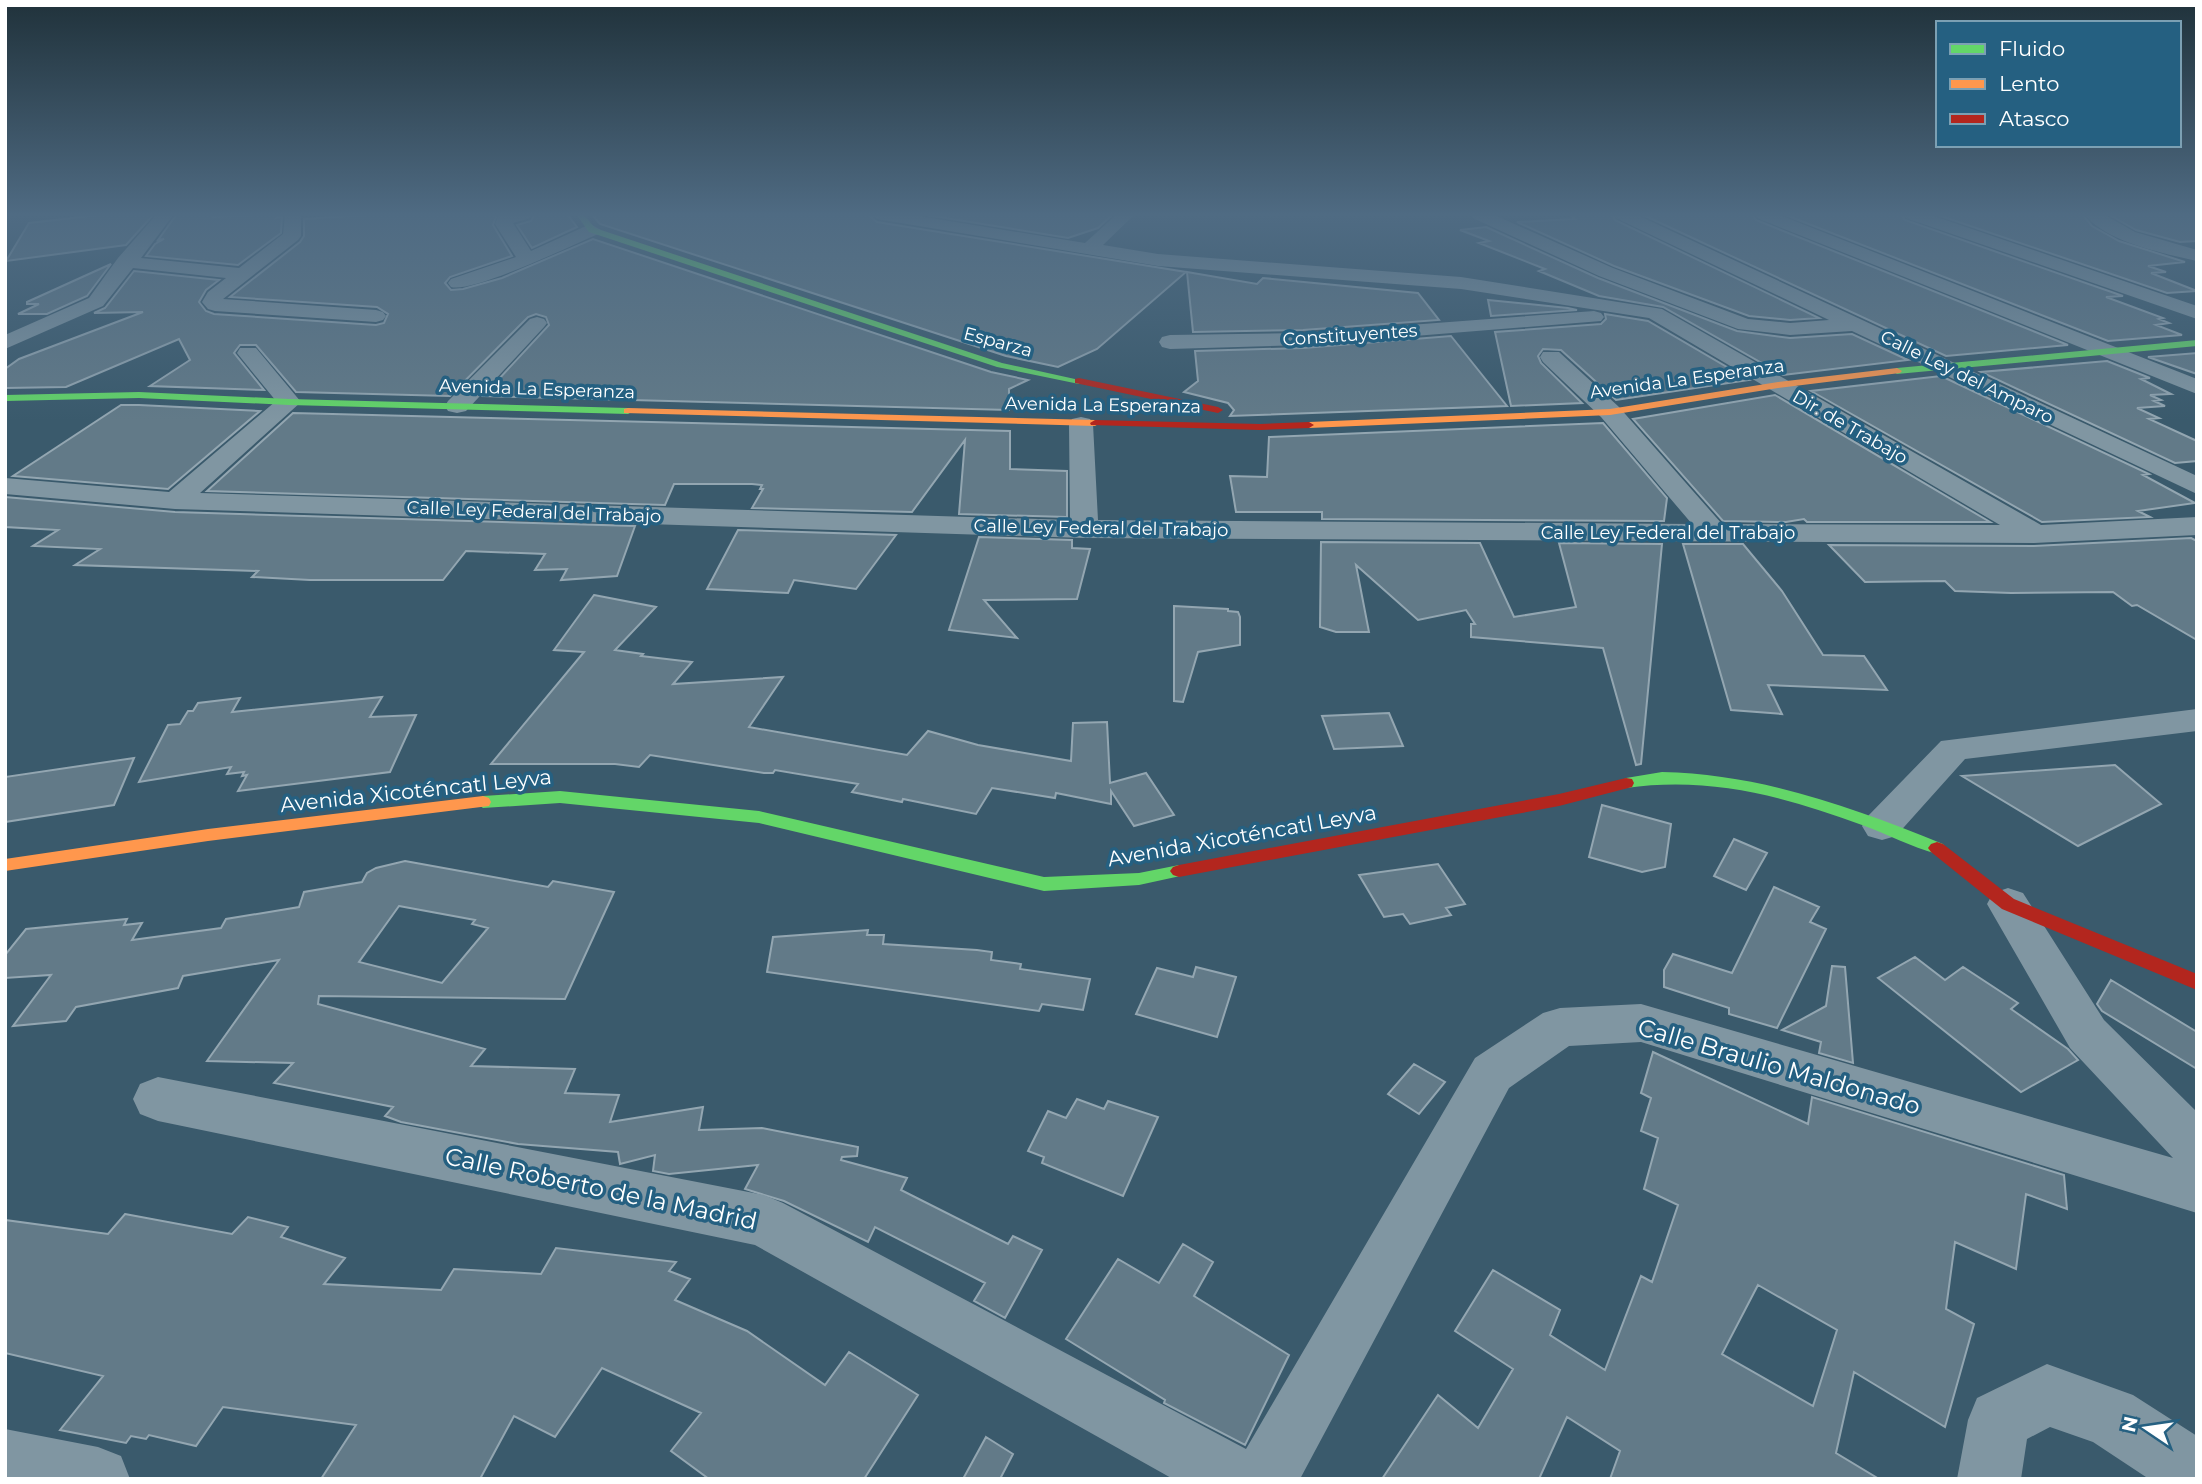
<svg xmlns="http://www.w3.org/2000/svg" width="2202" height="1484" font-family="Montserrat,sans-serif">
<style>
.building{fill:#627a88;stroke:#93a6b1;stroke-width:2;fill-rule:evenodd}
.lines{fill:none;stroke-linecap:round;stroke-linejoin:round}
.street{fill:#8096a2;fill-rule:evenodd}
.fast{fill:#63d668;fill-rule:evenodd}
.slow{fill:#ff974d;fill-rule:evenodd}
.jam{fill:#b3261e;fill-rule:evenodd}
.labels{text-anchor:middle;stroke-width:7;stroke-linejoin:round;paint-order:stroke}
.far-street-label{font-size:18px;fill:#fff;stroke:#256081}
.street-label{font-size:21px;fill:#fff;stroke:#256081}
.near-street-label{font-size:24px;fill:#fff;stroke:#256081}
</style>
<rect width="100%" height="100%" fill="#3a5a6c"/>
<path class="building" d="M108,214H154L126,245L6,261L29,223Z
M177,214H215L213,217L279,214L276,218L282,217L281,233L238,265L146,256L155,244L164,239L158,240Z
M382,214H497L493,225L512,256L450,277L445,283L451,290L463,289L502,278L593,239L991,372L1028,380L1009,389V410L483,396L549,325L546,317L536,314L528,317L450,396L296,392L256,345H240L234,353L264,390L150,386L190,360L179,339L66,387L5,388V369L19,359L143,312L94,313L105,308L134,271L219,280L206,290L199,302L206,311L214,314L376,325L384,323L388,314L377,307L230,297L300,242L304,236V219Z
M535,214H567L577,227L532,248L517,225L531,221Z
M591,214H867L877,222L1186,272L1097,349L1058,367L1006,356L600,224Z
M921,214H1113L1098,228L1068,238Z
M1612,214L1615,220L1819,318L1790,320L1749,316L1614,266L1517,222L1575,219L1570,215Z
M1641,214H1752L1756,220L2068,345L1946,356Z
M1783,214H1901L1905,220L2123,296L2106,297L2163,318L2159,319L2169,323L2156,325L2182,335L2108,341Z
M1935,214H2082L2092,226L2119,241L2185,262L2148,266L2166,272L2151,273L2197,291L2167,293Z
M2108,214H2197V241L2180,242L2136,230Z
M1486,227L1598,278L1737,331L1790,338L1852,334L1908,360L1783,375L1663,307L1599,296L1539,271L1545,269L1479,243L1489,241L1460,230Z
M111,264L87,296L47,314H18L39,304H27V302Z
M1187,272L1257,284L1263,278L1418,293L1439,320L1303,330L1193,332Z
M1488,300L1568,308L1577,310L1491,316Z
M1605,314L1648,321L1749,380L1616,400L1561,350L1543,349L1538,356L1541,363L1582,403L1511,406L1495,332L1601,324L1606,319Z
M1451,336L1507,406L1230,416L1234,410L1228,403L1184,392L1198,381L1195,351L1303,348Z
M2197,353V374L2148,357Z
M2107,361L2150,378L2141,379L2171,394L2150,395L2161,400L2154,401L2165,406L2137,408L2159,418L2149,419L2197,441V461L2175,463L1981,372Z
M1941,376L2149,474L2143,475L2195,503L2138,511L2150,517L2042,522L1811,391Z
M1775,395L1990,522H1807L1804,519L1786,522L1723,521L1633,419Z
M121,405H139L260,411L168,489L13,476Z
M293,413L1010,431V469L1067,471V517L959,514L965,440L912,512L752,508L763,489H760L762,485L752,484H674L665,505L207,491Z
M1603,423L1667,498L1664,521L1322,519V512H1236L1230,476L1267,477L1269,437Z
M5,497L175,512L635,526L617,576L561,580L567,569L535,570L545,554L466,551L443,580H310L252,577L258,571L75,565L100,549L33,546L58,530L5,527Z
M738,530L896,535L856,589L794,580L788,593L707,589Z
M979,537L1072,540V548L1090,549L1077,599L984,600L1017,638L949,630Z
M2191,538L2197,541V640L2137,605L2132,606L2113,592L2011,593L1955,591L1945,581L1865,582L1829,545L2034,546Z
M1321,542L1480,543L1514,617L1576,607L1559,543L1662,544L1641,764L1636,765L1603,648L1471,637V624H1475L1466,610L1418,620L1356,565L1369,632H1336L1320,627Z
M1683,544H1743L1782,591L1823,655L1864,656L1887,690L1768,685L1782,714L1731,710Z
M594,595L656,607L615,650L643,654L641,656L692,662L673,684L783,677L749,727L907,755L928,731L978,745L1071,761L1073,723L1107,722L1110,783L1146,773L1174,815L1134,826L1111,791V804L1056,793L1055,798L992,788L976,814L903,799L902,802L852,792L858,784L775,770L773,773H764L650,755L639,767L615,764H491L584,652L554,650Z
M1174,606L1228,609V611L1238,612L1240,617V645L1198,652L1183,702L1174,701Z
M382,697L370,717L416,715L390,772L238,791L247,775L242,776L244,772L227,774L231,767L139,782L168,725L180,724L188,711H193L198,703L240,698L232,712Z
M1389,713L1403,746L1334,749L1322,716Z
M134,758L114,805L5,822V777Z
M2115,765L2161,804L2078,846L1962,776Z
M1602,805L1671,824L1665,867L1642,872L1589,857Z
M1734,839L1767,853L1746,890L1714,876Z
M405,861L548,887L553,881L614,892L565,999L319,996L318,1004L485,1049L471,1066L575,1069L565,1093L619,1095L610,1122L703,1107L699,1130L762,1128L858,1147L857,1156L842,1157L841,1160L907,1178L901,1190L1008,1244L1013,1236L1042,1250L1005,1318L974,1301L985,1283L875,1227L868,1242L784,1201L745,1189L758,1165L669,1174L653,1171L655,1155L620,1164L618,1152L518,1144L401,1122L385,1116L393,1107L274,1083L293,1063L207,1061L279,960L183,976L178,988L76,1007L66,1021L13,1026L51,975L5,978V955L26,929L127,919L124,925L142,923L132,940L221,928L226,919L299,907L304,892L362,882L367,873L376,868ZM399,906L475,920L472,924L488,928L442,983L359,962Z
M1438,864L1465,904L1446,908L1451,915L1410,924L1403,914L1384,917L1359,875Z
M1774,887L1819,907L1810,922L1826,929L1777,1028L1729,1014V1008L1664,987V970L1673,954L1732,973Z
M868,930L867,935H884L883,944L977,950L992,952L991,960L1021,964L1020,969L1090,979L1083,1010L1042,1004L1039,1011L767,972L773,937Z
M1915,957L1945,980L1963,967L2018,1003L2011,1009L2068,1049L2078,1060L2021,1092L1878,978Z
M1832,966L1845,967L1853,1063L1819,1053L1821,1042L1782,1030L1826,1006Z
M1196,967L1236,977L1217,1037L1136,1014L1157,968L1193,977Z
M2111,980L2197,1032V1069L2102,1011L2097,1004Z
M1653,1052L1808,1124L1812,1097L2064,1175L2067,1209L2026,1194L2016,1269L1955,1242L1946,1309L1974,1324L1945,1427L1854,1372L1836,1453L1879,1479H1610L1620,1451L1567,1417L1539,1479H1382L1438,1395L1478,1428L1513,1369L1455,1331L1493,1270L1560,1310L1550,1335L1605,1370L1641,1276L1652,1282L1678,1205L1644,1189L1658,1138L1641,1131L1651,1098L1641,1093ZM1758,1285L1837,1330L1813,1406L1722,1354Z
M1414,1064L1445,1082L1419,1114L1388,1094Z
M1077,1099L1104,1109L1108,1101L1158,1117L1123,1196L1042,1163L1044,1157L1028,1151L1048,1111L1066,1118Z
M125,1214L232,1234L248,1217L288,1227L281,1237L345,1258L324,1284L441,1290L454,1269L541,1274L556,1248L676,1262L669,1271L690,1279L675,1300L747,1331L825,1385L849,1352L918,1395L864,1479H709L671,1451L701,1413L602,1368L555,1437L514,1416L480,1479H321L356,1425L223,1407L196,1446L149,1435L146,1439L131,1436L126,1443L60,1430L103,1376L5,1353V1220L108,1234Z
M1183,1244L1213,1262L1194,1296L1289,1355L1245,1445L1164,1403L1165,1400L1066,1339L1118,1259L1159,1283Z
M986,1437L1013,1454L1000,1479H963Z"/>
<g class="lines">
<path class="street" d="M157,214H174L141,258L239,268L283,234L285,214H301V236L298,240L223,299L376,310L383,312L386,316L383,320L376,322L215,311L208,309L202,302L208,292L226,278L133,268L103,306L5,349V335L89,298L118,258Z
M507,214H532L530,218L513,223L531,251L586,226L592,225L601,230L598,234C573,245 473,293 451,287L448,283L451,279L516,257L495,224L498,216Z
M869,214H906L1085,243L1117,214H1135L1103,245L1158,254L1461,277L1662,309L2041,525L2197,517V535L2034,543L1084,538L175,509L5,494V478L169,492L276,401L237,353L240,348H256L301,402L200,493L1070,520L1069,424L1072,419L1081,417L1090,419L1093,424L1098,520L1692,524L1601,417L1543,362L1540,357L1543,352H1559L1619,407L1722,524L2000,525L1649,318L1461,289L1158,266L877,219Z
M1471,214H1492L1613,268L1748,319L1790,323L1829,320L1616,218L1614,214H1635L2197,476V494L1852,331L1790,335L1738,329L1599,276L1473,218Z
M1755,214H1777L2197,379V394L1757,218Z
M1904,214H1928L2197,306V319L1906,218Z
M2085,214H2103L2135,232L2197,250V261C2165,254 2103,241 2085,214Z
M1594,311L1601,313L1604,317L1601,321L1303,345L1170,349L1162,347L1159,342L1162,337L1170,335L1303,333Z
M537,317L544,319L547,323L544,327L466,411L457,413L448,411L445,406L448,401L530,319Z
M2197,709V731L1965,759L1896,836L1882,840L1868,836L1862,826L1868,816L1941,741Z
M2008,888L2023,893L2104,1020L2197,1112V1213L1641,1042L1569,1046L1509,1088L1300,1479H1173L755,1245L158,1121L140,1114L133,1099L140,1084L158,1077L764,1195L783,1203L1246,1449L1475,1058L1543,1013L1560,1008L1641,1004L2173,1158L2070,1048L1987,904L1993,893Z
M2047,1364L2133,1395L2197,1436V1479H2149L2093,1442L2050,1427L2027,1439L2021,1479H1957L1968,1420L1977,1398Z
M5,1429L98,1447L121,1456L130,1479H5Z"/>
<path class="fast" d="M576,214H583L595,228L1002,363L1084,381L1079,384L997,367L589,232Z
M2197,340V346L1897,374L1892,371L1897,368Z
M139,392L289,399L628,408L633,411L628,414L289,405L139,398L5,401V395Z
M1662,772C1761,774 1852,807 1943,844L1946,848L1943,852L1937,854C1911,847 1887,834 1862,825C1784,796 1709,776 1626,788L1618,783L1626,778Z
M560,791L759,811L1044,877L1139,873L1179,865L1185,867L1188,871L1185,875L1139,885L1044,891L759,823L560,803L483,808L475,802L483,796Z"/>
<path class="slow" d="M1897,368L1902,371L1900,373L1778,388L1610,415L1309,428L1304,425L1309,422L1610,409L1778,382Z
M628,408L1095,420L1100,423L1095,426L624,413V409Z
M483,796L489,798L491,802L489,806L208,841L5,871V859L208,829Z"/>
<path class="jam" d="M1079,378L1218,407L1223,410L1218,413L1075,383V379Z
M1095,420L1260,424L1309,422L1314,425L1309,428L1260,430L1091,425L1090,423Z
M1626,778L1632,779L1634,783L1632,787L1559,806L1179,877L1173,875L1170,871L1173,867L1179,865L1559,794Z
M1937,842L1943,844L2014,899L2197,974V990L2002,909L1931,852L1928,848L1931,844Z"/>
</g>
<linearGradient id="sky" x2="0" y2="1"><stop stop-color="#20323b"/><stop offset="0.51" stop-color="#4f6b83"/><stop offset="1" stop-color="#4f6b83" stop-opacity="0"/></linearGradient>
<rect width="2202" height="421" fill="url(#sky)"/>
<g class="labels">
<g class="far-street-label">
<text transform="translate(1350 335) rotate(-4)" y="6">Constituyentes</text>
<text transform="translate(998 342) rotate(15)" y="6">Esparza</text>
<text transform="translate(1967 377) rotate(26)" y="6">Calle Ley del Amparo</text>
<text transform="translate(1687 379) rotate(-8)" y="6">Avenida La Esperanza</text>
<text transform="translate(537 389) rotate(2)" y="6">Avenida La Esperanza</text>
<text transform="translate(1103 405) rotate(1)" y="6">Avenida La Esperanza</text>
<text transform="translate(1850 427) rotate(30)" y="6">Dir. de Trabajo</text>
<text transform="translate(534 512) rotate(2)" y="6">Calle Ley Federal del Trabajo</text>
<text transform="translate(1101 528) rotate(1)" y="6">Calle Ley Federal del Trabajo</text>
<text x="1668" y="539">Calle Ley Federal del Trabajo</text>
</g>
<g class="street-label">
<text transform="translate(416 791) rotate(-6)" y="7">Avenida Xicoténcatl Leyva</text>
<text transform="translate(1242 836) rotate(-10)" y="7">Avenida Xicoténcatl Leyva</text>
</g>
<g class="near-street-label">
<text transform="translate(1779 1067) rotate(16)" y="8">Calle Braulio Maldonado</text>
<text transform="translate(601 1189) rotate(12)" y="8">Calle Roberto de la Madrid</text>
</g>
</g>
<rect width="2202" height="1484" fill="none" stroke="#ffffff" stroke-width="14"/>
<rect x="1936" y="21" width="245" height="126" fill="#256081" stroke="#7ca0b3" stroke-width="2"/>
<rect x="1950" y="44" width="35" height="10" fill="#63d668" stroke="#7ca0b3" stroke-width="2"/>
<text x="1999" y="56" font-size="21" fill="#ffffff">Fluido</text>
<rect x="1950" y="79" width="35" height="10" fill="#ff974d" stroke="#7ca0b3" stroke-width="2"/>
<text x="1999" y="91" font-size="21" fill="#ffffff">Lento</text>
<rect x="1950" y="114" width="35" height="10" fill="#b3261e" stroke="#7ca0b3" stroke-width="2"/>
<text x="1999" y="126" font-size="21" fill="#ffffff">Atasco</text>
<g transform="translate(2146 1428) rotate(283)" stroke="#256081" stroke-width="5" paint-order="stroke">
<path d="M0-5L12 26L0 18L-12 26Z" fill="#ffffff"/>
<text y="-10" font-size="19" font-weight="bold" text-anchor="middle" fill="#ffffff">N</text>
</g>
</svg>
